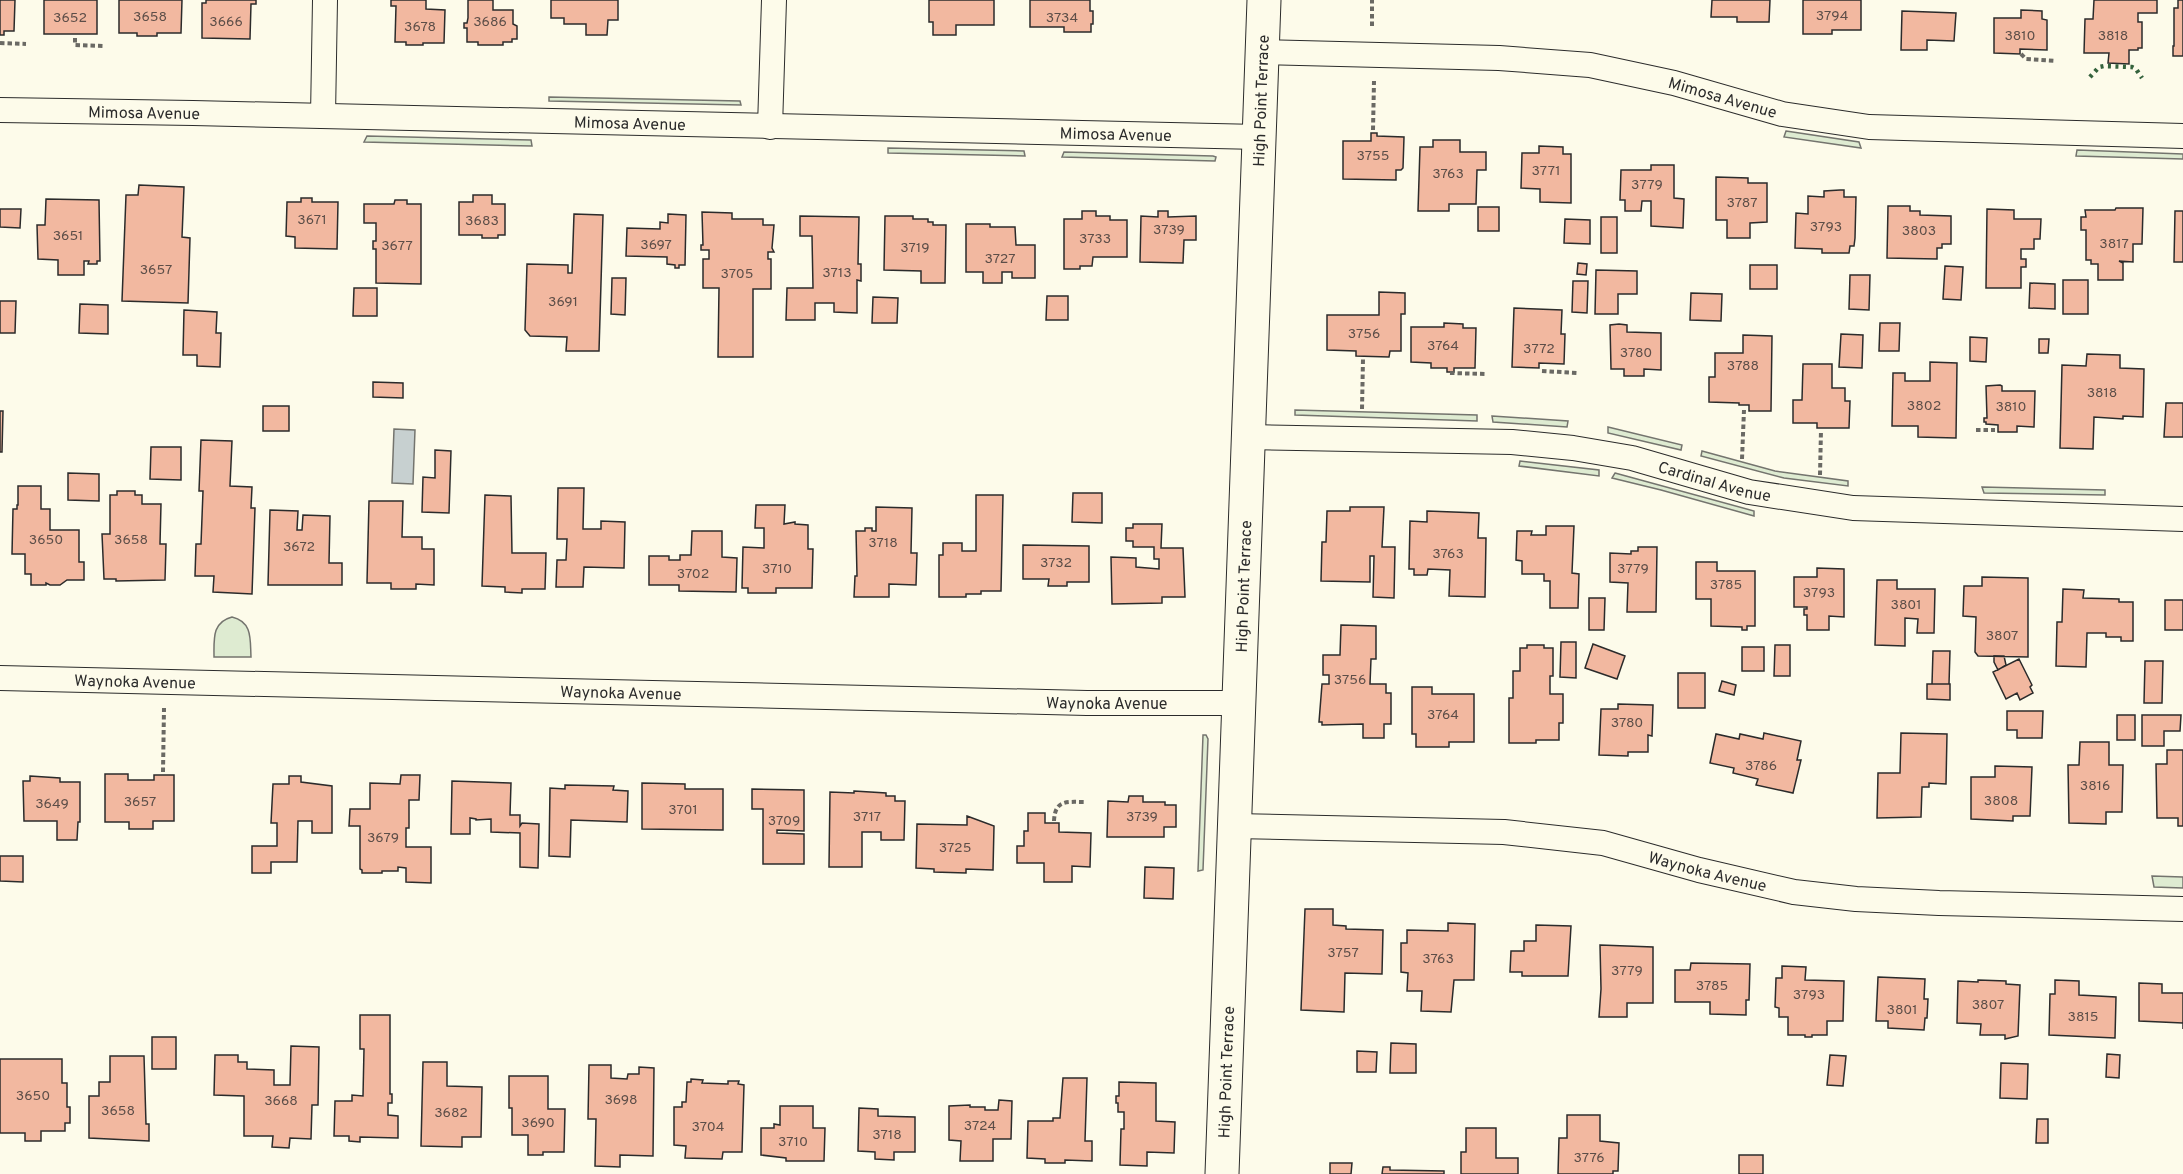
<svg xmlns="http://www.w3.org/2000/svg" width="2183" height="1174" font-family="Overpass,sans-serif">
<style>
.green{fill:#deebd1;stroke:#74746e;stroke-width:1.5}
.water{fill:#c7d0d0;stroke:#74746e;stroke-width:1.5}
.building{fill:#f2b8a0;stroke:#2b2b2b;stroke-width:1.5}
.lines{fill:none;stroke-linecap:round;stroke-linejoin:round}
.street-casing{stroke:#2b2b2b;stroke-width:26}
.secondary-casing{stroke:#2b2b2b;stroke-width:35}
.path{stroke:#6a6964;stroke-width:4;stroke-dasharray:4.5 3;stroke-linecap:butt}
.street{stroke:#fdfbea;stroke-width:24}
.secondary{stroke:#fdfbea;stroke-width:33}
.hedge{stroke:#34623c;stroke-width:4.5;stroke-dasharray:3 4.5;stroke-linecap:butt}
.labels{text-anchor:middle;stroke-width:4.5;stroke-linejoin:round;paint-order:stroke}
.number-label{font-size:14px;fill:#5d4e48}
.street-label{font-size:16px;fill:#2b2b2b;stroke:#fdfbea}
</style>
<rect width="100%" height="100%" fill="#fdfbea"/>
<path class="green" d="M549,97L740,101L741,105L549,101Z
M1786,131L1859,142L1861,148L1784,137Z
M367,136L531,140L532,146L364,142Z
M888,148L1024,151L1025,156L888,153Z
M2077,150L2183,154V159L2076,156Z
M1064,152L1213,156L1216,157L1215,161L1062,157Z
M1295,410L1477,415V421L1295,415Z
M1492,416L1568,421L1567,427L1493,422Z
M1608,427L1682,445L1681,450L1608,433Z
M1702,451L1775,471L1848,481V486L1784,478L1701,456Z
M1520,461L1599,470V476L1519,466Z
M1615,473L1754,511V516L1661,490L1612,478Z
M1982,487L2105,490V495L1984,493Z
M232,617C253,622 250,640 251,657H214C214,639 212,622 232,617Z
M1203,735H1206L1208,739L1203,870L1198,871Z
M2152,876L2183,877V888L2154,887Z"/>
<path class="water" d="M394,429L415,430L413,484L392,483Z"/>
<path class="building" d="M0,0H15L14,31H4V35H0Z
M44,0H97V34H44Z
M119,0H182L181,33H157V36H137V33H119Z
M206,0H256V4H251L250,39L202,38V3H206Z
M391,0H426V9L445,10L444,43H423V45H406V42H395L396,6H391Z
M468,0H493V10H513V24L517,26V39H512V42H503V45H478V42H467V28H464V23H467L468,18Z
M551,0H618V20H608L607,35H586V24H564V18H551Z
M929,0H994V25H956V35H933V22H929Z
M1030,0H1090V11H1093V24H1091V32H1064V27H1030Z
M1712,0H1770L1769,22H1737V17H1711Z
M1803,0H1861V30H1832V34H1803Z
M2094,0H2157V13H2138V22H2142V48H2138V50H2129V64L2108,63L2109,53H2084L2085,19H2093Z
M2178,0H2183V56H2173V46H2174V8H2178Z
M2021,10L2042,11V19L2047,20V50L2020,49V54L1994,53V18H2021Z
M1902,11L1956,13L1954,41L1927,40V50H1901Z
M1371,133H1377V136L1404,137L1403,168L1401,170H1396V180L1343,179V141H1371Z
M1433,140H1460V152H1486V170H1477L1476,204H1449V211H1418L1420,147H1433Z
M1539,146L1563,147V154H1571V203L1540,202V189L1521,188L1522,153H1539Z
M1651,165H1674V198L1684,199L1683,228L1651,226V201H1642L1641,211H1625V200H1620L1621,170H1651Z
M1716,177L1748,178V183H1767V222L1750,223V238H1727V220H1716Z
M139,185L184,187L182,237L190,238L188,303L122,301L126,195H138Z
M1840,190H1844V197H1856L1855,238L1854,246H1850L1849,253H1822V249L1795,248L1796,213L1808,214V196L1824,197V191Z
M473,195H492V204H505V235H498V238H482V235H459V202H473Z
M301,198H312V202H338L337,249L295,248V237L286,236L287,202H301Z
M46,199L99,200L100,261H97V264H88L89,261H84V275H58V260L38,259L37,225H45Z
M395,200H407V204H421V284L376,283V249H373V241H376V223H364V204H394Z
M1888,206H1910V211H1920V215L1951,216V244H1942V248H1937V259L1887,258Z
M1478,207H1499V231H1478Z
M2116,208H2143L2142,244H2133V262L2119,261L2123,263V280H2098V264H2091V260H2086V230H2081V217H2086L2085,210H2115Z
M0,209H21L20,228L0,227Z
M1987,209L2014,210V219H2041L2040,239H2034V249H2021V259H2026V267H2021V288H1986Z
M1082,211H1096V216H1110V220H1127V257H1093L1092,266H1080V269H1064V219H1082Z
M1158,211H1168V217L1196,216V240H1184L1183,263L1140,262L1141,216L1158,217Z
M2175,211H2183V262H2174Z
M702,212L732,213V219H763V225H774L772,248L774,252H768V259H771V289H753V357H718L719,288H703V259H709V250H701V245H703Z
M574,214L603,215L599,351H566L567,337L530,336L525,330L527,264L568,265V273H572Z
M668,214L686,215L685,265H679V268H675V265L667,264V257L626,256L627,228L660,229V222L668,223Z
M800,216L859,217L858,264H861V281L857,280V313L834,312V303H815V320H786L787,288H813L812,236H800Z
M885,216H913V219H928V222H933V225H946L945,283H921V271L884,270Z
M1601,217H1617V253H1601Z
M1565,219L1590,220V244L1564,243Z
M966,224H990V227H1015L1016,245H1035V278H1012V272H1002V283H983V272H966Z
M1578,263L1587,264L1586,275L1577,274Z
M1750,265H1777V289H1750Z
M1945,266L1963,267L1961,300L1943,299Z
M1596,270L1637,271V294H1618V314H1595Z
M1850,275H1870L1869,310L1849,309Z
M612,278H626L625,315L611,314Z
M2063,280H2088V314H2063Z
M1573,281H1588L1587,313L1572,312Z
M2030,283L2055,284V309L2029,308Z
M354,288H377V316H353Z
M1379,292L1405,293V314H1401V351H1390L1389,357L1356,356V351L1327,350V315H1379Z
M1691,293L1722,294L1721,321L1690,320Z
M1047,296H1068V320H1046Z
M873,297L898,298L897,323H872Z
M0,301H16L15,333H0Z
M80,304L108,305V334L79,333Z
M1514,308L1562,310L1561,334H1565L1564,364L1539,363V368L1512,367Z
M184,310L217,312L216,333H221L220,367L197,366V355H183Z
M1444,323L1463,324V328H1476L1475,368H1454V372H1447V368H1431V363L1411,362V327H1444Z
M1880,323H1900L1899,351H1879Z
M1619,324L1627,325V332L1661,333V370L1644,369V376H1624V369H1611L1610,325Z
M1841,334L1863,335L1862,368L1839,367Z
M1743,335L1772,336L1771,411H1749V405H1739V403L1709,402V377H1715V353H1743Z
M1970,337L1987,338L1986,362L1970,361Z
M2039,339H2049L2048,353H2039Z
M2087,354L2120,355V368L2144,369L2143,417L2123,416V419L2094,417L2093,449L2060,448L2062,365L2086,366Z
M1930,362L1957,363L1956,438L1918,437V426H1892L1893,373H1905V381H1930Z
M1803,364H1832V388H1845V401H1850L1849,428H1817V423H1793V400H1802Z
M373,382L403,383V398L373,397Z
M2000,385L2002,386V391H2035L2034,427L2017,426V432H1998V425L1986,424V422H1984V418H1987L1986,386Z
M2166,403H2183V437H2164Z
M263,406H289V431H263Z
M0,411H3L2,452H0Z
M201,440L232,441L230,486L252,487L251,508H255L252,594L213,592L214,576H195L196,544H201L203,491H199Z
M151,447H181V480L150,479Z
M435,450L451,451L449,513L422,512L423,477L435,478Z
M68,473L99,474V501L68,500Z
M18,486H41V509H50V530H79V562H84V580H67L60,585H50L46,583V585H31V574H25V554H12L13,509H17V505H18Z
M558,488H584L583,529H601V521L625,522L624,568L584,567L583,587H556L557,560H566L567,539H557Z
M117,491H135V495H142V504H161L160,544H166L165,580L116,581V579H104L102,534H110V495H117Z
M1073,493H1102V523L1072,522Z
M485,495L511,496L512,553H546L545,589H522V593L505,592V587L482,586Z
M976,495H1003L1001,591H981V594H966V597H939V555H943V543H962V551H976Z
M369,501H403L402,537H422V549H434V585L416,584V589H391V583H367Z
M756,505H785L784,524L795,522V524L808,525V549H813L812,588H776V593H748V588H742L743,547L764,548V528H755Z
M876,507L912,508L911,553H917L916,585L889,584V597H854L855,576H857L856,531H865V528H872V531H876Z
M1350,507H1384L1382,547H1395L1394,598L1373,597L1374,556H1370V582L1321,581L1322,542H1326L1327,511H1350Z
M270,510L298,511L297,530H302L303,515L330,516L329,563H342V585H268Z
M1427,511L1479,513L1478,538H1486L1485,597L1449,596L1450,570L1428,569L1427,575H1414V569H1409L1410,521L1427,522Z
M1133,524H1162L1161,548H1183L1185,597H1162V603L1112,604L1111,557L1136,558V567L1159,569V559H1154V547H1133V541H1126V528H1133Z
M1546,526H1574L1572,573L1579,574L1578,608H1550V581H1544V574H1522V561L1516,560L1517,531H1532L1531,535H1546Z
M692,531H722V557L737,558L736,592L679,591V585H649V556H669V560H680V555H691Z
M1023,545L1089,546V582H1067V586H1048L1049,579H1023Z
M1638,547H1657L1656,612H1627L1628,583L1610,582V553L1631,554V551H1638Z
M1696,562H1717V571H1755V626H1747V630H1742V627L1711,626V599H1696Z
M1817,568L1844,569V617L1829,616V630H1807V615H1804V609H1807V607H1794V577H1817Z
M1982,577L2028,578V657L1978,656L1975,652L1976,617L1963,616L1964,586H1982Z
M1877,580H1897V589H1935L1934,633H1917L1918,619L1905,618V646L1875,645Z
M2063,589L2084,590L2083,598L2119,599V602H2133V641H2121V637H2106V633H2087L2086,667L2056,666L2057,622H2062Z
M1589,598H1605L1604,630H1589Z
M2165,600H2183V630H2165Z
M1341,625L1376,626V659H1371L1370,684H1386V693H1391V724H1384V738H1363V724L1322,725V722H1319L1322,684H1329V675H1323V655H1340Z
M1561,642H1576V678L1560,677Z
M1593,644L1625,656L1617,679L1585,668Z
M1527,645H1544V648H1553V676H1550V694H1563V723H1559V740H1536V743H1509V698H1513V671H1520V648H1527Z
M1775,645H1790V676H1774Z
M1742,647H1764V671H1742Z
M1933,651H1950L1949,684H1932Z
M1994,656H2004L2006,665L1998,670L1994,662Z
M2019,659L2032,685L2030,687L2033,693L2020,700L2017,693L2006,699L1993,672Z
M2145,661H2163L2162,703H2144Z
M1678,673H1705V708H1678Z
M1722,681L1736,685L1734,695L1719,691Z
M1927,684H1950V700L1927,699Z
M1412,687H1432V694H1474V742H1449V747H1416V734H1412Z
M1618,704L1653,705L1652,736L1648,735V752H1628V756L1599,755L1601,709H1618Z
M2007,711H2043L2042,738H2017V730H2007Z
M2117,715H2135V740H2117Z
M2142,715H2181L2180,731H2164V746H2142Z
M1764,733L1801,741L1797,760H1801L1793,793L1756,785L1758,779L1733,773L1734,768L1710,763L1716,734L1739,739L1740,734L1763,739Z
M1901,733L1947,734L1946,784L1929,783V787H1922L1921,817L1877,818L1878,773H1900Z
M2080,742H2109V765H2123L2122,812H2106V824L2069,823L2068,765H2079Z
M2167,750H2183V826H2178V818H2157L2156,764H2167Z
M1995,766L2032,767L2030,816H2013V821L1971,819V777H1995Z
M105,774H128V780H154V775H174V821H153V829H129V822H105Z
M401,775H420L419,800H409V828H406V847H431V883L406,882V868L398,867V871H382V873H362V870L360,869V826H349L350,809H370V783L400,784Z
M30,776L60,778V782H80V822H78L77,840H57V821H24L23,781H30Z
M289,776H301V782L332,786V833H312V821H298L297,862H271V873H252V846H277V823H271L273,784H289Z
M452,781L511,783L510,815H520V826L522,823L539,824L538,868L520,867V833L491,832V819L476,820V819L470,818V834H451Z
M642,783L685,784V789H723V830L642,829Z
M565,785L614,786L613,790L628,791L627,822L571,820L570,857L549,856L550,788L565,789Z
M752,789L804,790V831L777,830V833L804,834V864H763V809H752Z
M854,791L886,793V796H895V801H905L904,840H881V832H862V867H829L830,792L854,793Z
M1129,796H1143V802H1165V805H1176V827H1164V837H1107L1108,801L1128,802Z
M1028,813H1045V823H1059V832L1091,833L1090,867L1072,866V882H1044V863H1017V846H1024V831H1028Z
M967,816L994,826L993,870L966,869V873L934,872V869L916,868L917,824L967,825Z
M0,856H23V882L0,881Z
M1145,867L1174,868L1173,899L1144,898Z
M1305,909H1333V925L1346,926V929L1383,930L1382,974L1345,973L1344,1012L1301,1010Z
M1448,923L1475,924L1474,980H1454L1451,1012L1421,1011L1422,991H1407L1408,973L1401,972V943H1407V930L1448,931Z
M1536,925L1571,926L1568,976H1522V972H1510L1511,951H1524V941H1536Z
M1600,945L1653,947V1003H1627V1017H1599L1601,989Z
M1691,963L1750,964L1749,1000H1746V1015L1710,1014V1002H1675V970H1690Z
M1782,966L1806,967L1805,980L1844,981L1843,1021H1827V1035H1812V1037H1805V1035H1788V1017H1779V1008L1775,1007L1776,978H1782Z
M1878,977L1925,979L1924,999H1928L1927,1018H1925L1924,1030L1888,1028V1021H1876Z
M1978,980L2006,981V984L2020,985L2018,1036L2005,1039V1035H1980L1981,1024L1957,1023L1958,981L1978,982Z
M2055,980L2079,981V995L2116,997L2115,1038L2049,1035L2050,994H2055Z
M2139,983L2162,984V993H2183V1029V1023L2139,1021Z
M360,1015H390V1094H392V1103H388V1115L398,1116V1138L360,1137V1142L349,1141V1136H334L335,1101H352V1095L363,1096L364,1049H360Z
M152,1037H176V1069H152Z
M1391,1043L1416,1044V1073H1390Z
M291,1046L319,1047L318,1105H312L311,1139L290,1138L289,1148L272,1147L273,1136H244V1096L214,1095L215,1055H238V1062H247V1069L274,1070V1085H290Z
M1357,1051L1377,1052L1376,1072H1357Z
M2107,1054L2120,1055L2119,1078L2106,1077Z
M1830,1055L1846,1056L1843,1086L1827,1085Z
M110,1056H144L146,1124H149V1141L89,1138V1096H99V1082H110Z
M0,1059H62V1083H67V1107H70V1123H65V1131H41V1141H25V1133H0Z
M423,1062H447V1086L482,1087L481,1137H462V1147L421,1146Z
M2001,1063L2028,1064L2027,1099L2000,1098Z
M589,1065H611V1078L627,1079L628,1074H639V1067L654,1068L653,1156L620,1155V1167L595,1166L596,1119H588Z
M509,1076H548V1109H565L564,1152H543V1155H528V1135H512V1108H509Z
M1063,1078H1087L1085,1141H1092V1161L1065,1160V1163H1045V1159L1027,1158L1028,1121H1053V1118H1060Z
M691,1079L703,1080L702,1083L728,1084V1081H739L738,1084L744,1085L742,1152H723L722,1159L685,1158L686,1146L674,1145V1107H682V1102H686L687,1082H691Z
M1119,1082L1156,1083V1121L1175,1122L1174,1153L1147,1152V1166L1120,1165L1121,1129H1124V1112H1118V1103H1116V1096H1119Z
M999,1100L1012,1101L1011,1139H993V1161H960L961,1141L949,1140V1106L970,1105V1107H985V1110H998Z
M780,1106H813V1128H825L824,1161H786V1158L761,1155V1128H774V1124L780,1125Z
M859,1108L878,1109V1116L915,1117V1152H894V1160L875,1159V1152L858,1151Z
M1567,1115H1600V1141L1619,1143L1618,1171H1613V1174H1558L1559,1138H1567Z
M2037,1119H2048V1143H2036Z
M1466,1128H1496V1158H1518V1174H1461V1152H1466Z
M1739,1155H1763V1174H1739Z
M1330,1163H1352L1351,1174H1330Z
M1383,1167H1390V1170L1444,1171V1174H1382Z"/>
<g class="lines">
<defs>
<g id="street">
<path id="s1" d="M1262,52L1499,58L1590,65L1674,83L1782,114L1869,127L2183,136"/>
<path id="s2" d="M0,110L193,113L1259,137"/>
<path d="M323,116L325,0"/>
<path d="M770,127L774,0"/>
<path id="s3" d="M1248,437L1512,442L1573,448L1632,458L1749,492L1853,508L2183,519"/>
<path id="s4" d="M0,678L1087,703H1240"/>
<path id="s5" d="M1234,826L1504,832L1603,843L1699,870L1794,892L1856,899L1939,903L2183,909"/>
</g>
<g id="secondary">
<path id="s6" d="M1222,1174L1264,0"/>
</g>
</defs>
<use href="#street" class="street-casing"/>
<use href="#secondary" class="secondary-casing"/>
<path class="path" d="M1372,26V0
M75,38V45L105,46
M0,43L26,44
M2021,54L2026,59L2056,61
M1373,130L1374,81
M1542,371L1577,373
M1450,373L1486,374
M1362,409L1363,359
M1976,430H1995
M1742,459L1744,410
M1820,475L1821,430
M163,772L164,708
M1054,821C1055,799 1067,802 1085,802"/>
<use href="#street" class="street"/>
<use href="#secondary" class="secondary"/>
<path class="hedge" d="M2090,77L2099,67L2104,66L2132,67L2136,69L2142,78"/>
</g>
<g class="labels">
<g class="number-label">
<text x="1832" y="20">3794</text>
<text x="150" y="21">3658</text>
<text x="70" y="22">3652</text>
<text x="1062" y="22">3734</text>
<text x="226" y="26">3666</text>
<text x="490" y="26">3686</text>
<text x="420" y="31">3678</text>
<text x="2020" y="40">3810</text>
<text x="2113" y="40">3818</text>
<text x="1373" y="160">3755</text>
<text x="1546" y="175">3771</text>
<text x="1448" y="178">3763</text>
<text x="1647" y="189">3779</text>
<text x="1742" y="207">3787</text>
<text x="312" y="224">3671</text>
<text x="482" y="225">3683</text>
<text x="1826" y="231">3793</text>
<text x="1169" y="234">3739</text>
<text x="1919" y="235">3803</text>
<text x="68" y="240">3651</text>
<text x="1095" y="243">3733</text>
<text x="2114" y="248">3817</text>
<text x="656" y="249">3697</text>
<text x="397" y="250">3677</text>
<text x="915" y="252">3719</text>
<text x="1000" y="263">3727</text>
<text x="156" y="274">3657</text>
<text x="837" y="277">3713</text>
<text x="737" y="278">3705</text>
<text x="563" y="306">3691</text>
<text x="1364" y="338">3756</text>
<text x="1443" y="350">3764</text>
<text x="1539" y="353">3772</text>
<text x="1636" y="357">3780</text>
<text x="1743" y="370">3788</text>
<text x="2102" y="397">3818</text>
<text x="1924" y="410">3802</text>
<text x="2011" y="411">3810</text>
<text x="46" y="544">3650</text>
<text x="131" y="544">3658</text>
<text x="883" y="547">3718</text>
<text x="299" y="551">3672</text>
<text x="1448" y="558">3763</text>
<text x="1056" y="567">3732</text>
<text x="777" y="573">3710</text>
<text x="1633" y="573">3779</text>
<text x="693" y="578">3702</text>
<text x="1726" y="589">3785</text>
<text x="1819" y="597">3793</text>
<text x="1906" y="609">3801</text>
<text x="2002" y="640">3807</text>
<text x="1350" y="684">3756</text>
<text x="1443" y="719">3764</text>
<text x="1627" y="727">3780</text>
<text x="1761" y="770">3786</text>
<text x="2095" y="790">3816</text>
<text x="2001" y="805">3808</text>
<text x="140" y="806">3657</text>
<text x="52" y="808">3649</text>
<text x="683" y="814">3701</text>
<text x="867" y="821">3717</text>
<text x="1142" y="821">3739</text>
<text x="784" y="825">3709</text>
<text x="383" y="842">3679</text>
<text x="955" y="852">3725</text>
<text x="1343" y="957">3757</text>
<text x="1438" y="963">3763</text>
<text x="1627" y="975">3779</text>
<text x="1712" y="990">3785</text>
<text x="1809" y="999">3793</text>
<text x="1988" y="1009">3807</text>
<text x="1902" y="1014">3801</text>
<text x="2083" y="1021">3815</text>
<text x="33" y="1100">3650</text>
<text x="621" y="1104">3698</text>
<text x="281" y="1105">3668</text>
<text x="118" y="1115">3658</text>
<text x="451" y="1117">3682</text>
<text x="538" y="1127">3690</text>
<text x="980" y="1130">3724</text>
<text x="708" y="1131">3704</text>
<text x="887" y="1139">3718</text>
<text x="793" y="1146">3710</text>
<text x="1589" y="1162">3776</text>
</g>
<g class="street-label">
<text dy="6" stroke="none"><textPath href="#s1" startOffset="465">Mimosa Avenue</textPath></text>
<text dy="6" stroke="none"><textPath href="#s6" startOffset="1074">High Point Terrace</textPath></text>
<text dy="6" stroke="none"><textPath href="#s2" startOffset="144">Mimosa Avenue</textPath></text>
<text dy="6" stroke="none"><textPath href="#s2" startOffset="630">Mimosa Avenue</textPath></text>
<text dy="6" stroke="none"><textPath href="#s2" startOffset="1116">Mimosa Avenue</textPath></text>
<text dy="6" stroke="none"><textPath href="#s3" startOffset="471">Cardinal Avenue</textPath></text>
<text dy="6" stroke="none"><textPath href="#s6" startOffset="588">High Point Terrace</textPath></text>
<text dy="6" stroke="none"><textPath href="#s4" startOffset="135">Waynoka Avenue</textPath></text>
<text dy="6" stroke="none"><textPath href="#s4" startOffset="621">Waynoka Avenue</textPath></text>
<text dy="6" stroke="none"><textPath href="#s4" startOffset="1107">Waynoka Avenue</textPath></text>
<text dy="6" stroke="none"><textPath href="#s5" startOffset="478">Waynoka Avenue</textPath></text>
<text dy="6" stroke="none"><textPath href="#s6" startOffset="102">High Point Terrace</textPath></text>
</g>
</g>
</svg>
